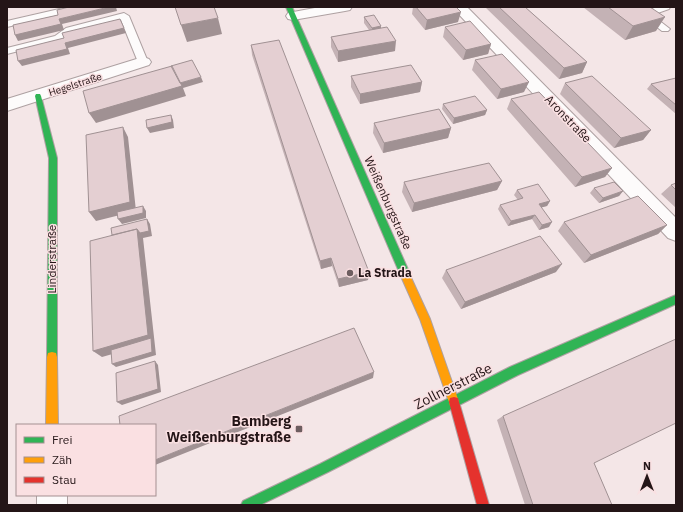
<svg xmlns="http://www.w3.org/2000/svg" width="683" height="512" font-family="'IBM Plex Sans',sans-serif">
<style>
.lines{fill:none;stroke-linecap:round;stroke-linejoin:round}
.lane-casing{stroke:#aea1a2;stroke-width:2}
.street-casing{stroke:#aea1a2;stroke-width:2}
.fast-casing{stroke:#aea1a2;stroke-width:2}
.slow-casing{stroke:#aea1a2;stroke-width:2}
.jam-casing{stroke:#aea1a2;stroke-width:2}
.lane{fill:#fdfbfb;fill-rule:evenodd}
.street{fill:#fdfbfb;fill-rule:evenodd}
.fast{fill:#30b455;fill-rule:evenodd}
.slow{fill:#ff9f0a;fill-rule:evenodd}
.jam{fill:#e5322d;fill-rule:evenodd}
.wall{fill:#c4b2b5}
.shaded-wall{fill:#a09193}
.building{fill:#e4cfd2;stroke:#a09193}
.poi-dot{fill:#6d5e60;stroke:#fae0e2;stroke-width:1.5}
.labels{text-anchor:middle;stroke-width:3;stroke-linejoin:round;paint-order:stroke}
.far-street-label{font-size:10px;fill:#241517;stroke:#fae0e2}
.street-label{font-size:12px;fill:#241517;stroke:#fae0e2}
.poi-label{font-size:12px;font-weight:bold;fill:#241517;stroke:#fae0e2;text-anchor:start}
.near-street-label{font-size:14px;fill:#241517;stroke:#fae0e2}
.near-poi-label{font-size:14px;font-weight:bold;fill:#241517;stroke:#fae0e2;text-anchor:end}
</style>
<rect width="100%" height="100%" fill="#f4e6e7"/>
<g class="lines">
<defs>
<path id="lane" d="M68,7H84L83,9L7,27V21Z
M631,7H641L646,11L657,7H670L669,9L652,15L670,29L668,31H662Z
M124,13L129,16L148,62L147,64L143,65L138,62L121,20L72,32L61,40L7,54V48L55,36L66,28Z"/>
<path id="street" d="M320,7H352L350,10L345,11L293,20L288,19L286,16L288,13Z
M452,7H467L676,218V241L668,238Z
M143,57L149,59L151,62L149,65L7,111V99Z
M37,495H67V505H37Z"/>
<path id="fast" d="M286,7H292L410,274L408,277L405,278L402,277L400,274Z
M36,94H40L41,96L57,158V357L56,361L52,362L48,361L47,357L49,158L35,96Z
M676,295V304L518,375L328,472L260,505H241L243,501L320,464L510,367Z"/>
<path id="slow" d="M405,270L408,271L430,319L459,402L458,406L454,407L450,406L449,402L420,319L400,274L402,271Z
M52,352L56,353L57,357L58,425H46L47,357L48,353Z"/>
<path id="jam" d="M454,397L458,398L459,402L489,505H477L449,402L450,398Z"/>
</defs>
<use href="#lane" class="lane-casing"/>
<use href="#street" class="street-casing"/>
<use href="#fast" class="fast-casing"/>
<use href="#slow" class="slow-casing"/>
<use href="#jam" class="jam-casing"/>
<use href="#lane" class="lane"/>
<use href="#street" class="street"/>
<use href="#fast" class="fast"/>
<use href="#slow" class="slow"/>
<use href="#jam" class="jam"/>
</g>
<path class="wall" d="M413,7H456L458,22L425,30L412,14Z
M485,7H525L587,62L582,73L559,79Z
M583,7H650L656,31L625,40Z
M364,17L381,28L395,51L338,62L331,47V37L369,30L364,23Z
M445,27L491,44L488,54L463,60L443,37Z
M251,45L369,272L368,280L339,287L332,266L321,269L252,55Z
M475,60L524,92L497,99L472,70Z
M351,76L422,82L420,92L360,104L351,87Z
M676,78V114L647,89L651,84Z
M565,83L651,130L643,140L614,148L560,94Z
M511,99L612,168L605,177L575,187L507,109Z
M443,104L487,110L485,115L453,124L442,109Z
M374,123L451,128L448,138L383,153L373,133Z
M502,181L497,190L412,212L402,192L404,182Z
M676,183V208L661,194L671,185Z
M594,188L623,191L619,196L599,203L590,193Z
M517,190L550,201L547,206L541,207L549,227L539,230L532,219L508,226L498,209L500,205L518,200L514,195Z
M564,222L667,225L658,234L584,263L558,231Z
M446,270L556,272L461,309L442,278Z
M503,416L612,505H525L497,420Z"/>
<path class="shaded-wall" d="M109,7H116L117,11L62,24L64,30L18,41L15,35L59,19Z
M461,12L458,22L425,30L427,20Z
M665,17L656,31L625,40L633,26Z
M218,18L222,34L187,42L181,25Z
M120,19L126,33L68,48L70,54L22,66L18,61Z
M381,26V31L372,33V28Z
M396,41L395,51L338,62V51Z
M491,44L488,54L463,60L466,50Z
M587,62L582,73L559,79L564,68Z
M201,77L203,82L183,88L186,96L96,123L89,113L180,83Z
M422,82L420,92L360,104V94Z
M529,82L524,92L497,99L501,89Z
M487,110L485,115L453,124L454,118Z
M171,115L173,120L174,128L150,133L147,128Z
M123,127L128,137L136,211L96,221L89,212Z
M451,128L448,138L383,153L384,143Z
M651,130L643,140L614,148L621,138Z
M612,168L605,177L575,187L582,177Z
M502,181L497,190L412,212L414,203Z
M623,191L619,196L599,203L603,198Z
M550,201L547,206L536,209L539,204Z
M143,206L146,211V218L122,224L118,219Z
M535,215L532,219L508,226L511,221Z
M147,219L150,224L152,236L143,238L156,355L116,367L112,364L151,343L102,357L93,351L137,229Z
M552,222L549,227L539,230L542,225Z
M667,225L658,234L584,263L591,255Z
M331,258L332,266L321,269L320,261Z
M562,264L556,272L461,309L465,302Z
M369,272L368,280L339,287L338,279Z
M155,361L158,365L161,392L122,405L117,402Z
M374,372L373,378L155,465V460Z"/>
<path class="building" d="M69,7H109L59,19L61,24L15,35L13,25L58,15L57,10Z
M175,7H214L218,18L181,25Z
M416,7H456L461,12L427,20Z
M499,7H525L587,62L564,68Z
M608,7H650L665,17L633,26Z
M374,15L381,26L372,28L364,17Z
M120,19L124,28L65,43L67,49L18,61L16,50L64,38L62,33Z
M470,21L491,44L466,50L445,27Z
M387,27L396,41L338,51L331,37Z
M279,40L369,272L338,279L331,258L320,261L251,45Z
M502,54L529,82L501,89L475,60Z
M192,60L201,77L180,83L171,66Z
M411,65L422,82L360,94L351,76Z
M172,66L182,86L89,113L83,91Z
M592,76L651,130L621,138L565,83Z
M676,78V105L651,84Z
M539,92L612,168L582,177L511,99Z
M475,96L487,110L454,118L443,104Z
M439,109L451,128L384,143L374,123Z
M171,115L172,122L147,128L146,120Z
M123,127L130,202L89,212L86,135Z
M489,163L502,181L414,203L404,182Z
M614,182L623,191L603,198L594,188Z
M676,183V190L671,185Z
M538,184L550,201L539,204L552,222L542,225L535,215L511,221L500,205L523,198L517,190Z
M638,196L667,225L591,255L564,222Z
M143,206V213L118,219L117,212Z
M147,219L149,231L140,233L137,229L112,235L111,228Z
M137,229L148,335L93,351L90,241Z
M540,236L562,264L465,302L446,270Z
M354,328L374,372L155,460V425H120L119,416Z
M151,338L152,352L112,364L111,350Z
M676,339V423L594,463L612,505H533L503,416Z
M155,361L158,389L117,402L116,373Z"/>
<g class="poi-dot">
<circle cx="350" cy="273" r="4"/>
<rect x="295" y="425" width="8" height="8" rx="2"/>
</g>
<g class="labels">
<g class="far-street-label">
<text transform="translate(75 84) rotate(-18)" y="4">Hegelstraße</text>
</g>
<g class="street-label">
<text transform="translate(568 119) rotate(46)" y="4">Aronstraße</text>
<text transform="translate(388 203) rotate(66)" y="4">Weißenburgstraße</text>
<text transform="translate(52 259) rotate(-90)" y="4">Linderstraße</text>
</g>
<g class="poi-label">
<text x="358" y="277">La Strada</text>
</g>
<g class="near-street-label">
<text transform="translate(453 386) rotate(-27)" y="5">Zollnerstraße</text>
</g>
<g class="near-poi-label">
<text x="291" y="426">Bamberg<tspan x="291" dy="16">Weißenburgstraße</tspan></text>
</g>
</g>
<rect width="683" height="512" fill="none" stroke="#241517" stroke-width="16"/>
<rect x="16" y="424" width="140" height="72" fill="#fae0e2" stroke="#a48f91"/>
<rect x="24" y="437" width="20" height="6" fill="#30b455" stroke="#a48f91"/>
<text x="52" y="444" font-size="12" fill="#241517">Frei</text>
<rect x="24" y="457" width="20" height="6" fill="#ff9f0a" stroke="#a48f91"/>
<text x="52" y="464" font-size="12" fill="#241517">Zäh</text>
<rect x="24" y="477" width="20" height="6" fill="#e5322d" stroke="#a48f91"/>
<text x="52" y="484" font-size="12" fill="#241517">Stau</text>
<g transform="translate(647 476)" stroke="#fae0e2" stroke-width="3" paint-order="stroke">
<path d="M0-3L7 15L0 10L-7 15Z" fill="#241517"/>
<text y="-6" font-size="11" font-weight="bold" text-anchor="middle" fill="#241517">N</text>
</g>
</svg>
